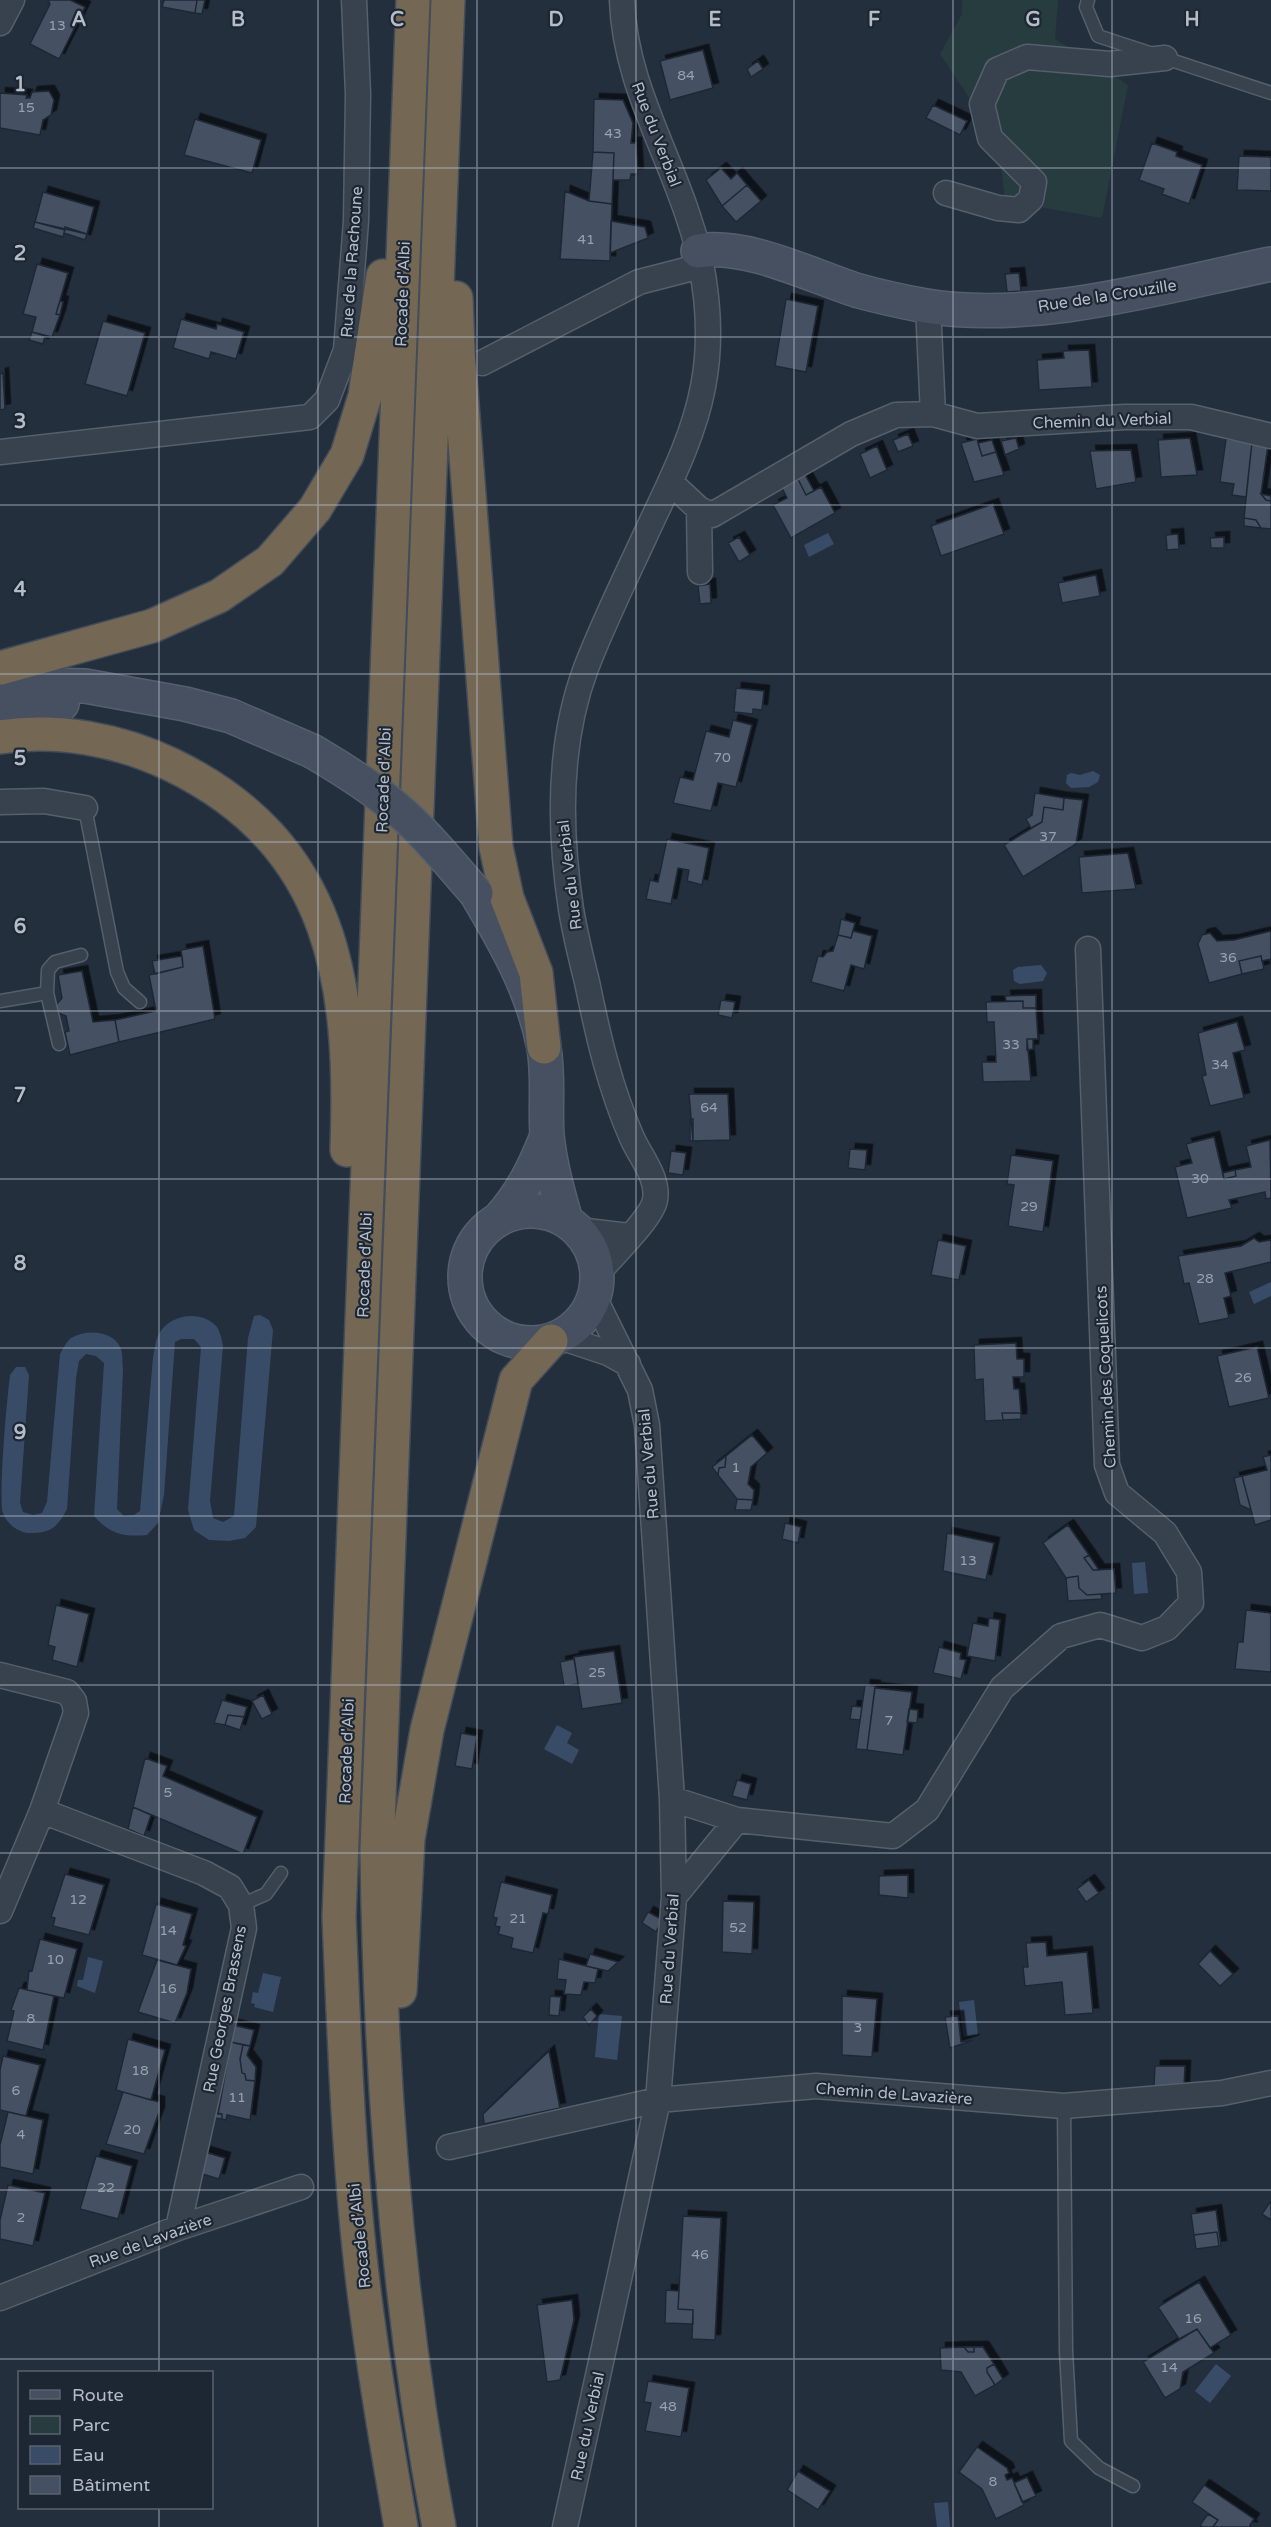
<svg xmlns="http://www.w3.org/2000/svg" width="1271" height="2527" font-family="'Varela Round',sans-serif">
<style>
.green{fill:#263c3f}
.water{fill:#394c67}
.building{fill:#455162;stroke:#1f2835;stroke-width:1.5;filter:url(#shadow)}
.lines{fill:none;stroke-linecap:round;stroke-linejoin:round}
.lane-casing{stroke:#565f6c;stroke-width:15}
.street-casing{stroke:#565f6c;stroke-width:27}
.secondary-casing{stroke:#565f6c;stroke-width:36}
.highway-casing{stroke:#434c59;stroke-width:36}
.lane{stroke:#38414e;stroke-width:12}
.street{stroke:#38414e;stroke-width:24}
.secondary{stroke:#465061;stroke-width:33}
.highway{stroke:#746855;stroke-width:33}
.secondary-bridge-casing{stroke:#565f6c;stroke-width:36;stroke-linecap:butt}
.secondary-bridge{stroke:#465061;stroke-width:33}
.grid{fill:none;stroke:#b4bcc9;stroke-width:1.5;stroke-opacity:0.55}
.labels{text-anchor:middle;stroke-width:4.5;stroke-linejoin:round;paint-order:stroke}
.number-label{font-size:14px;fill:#98a1af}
.street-label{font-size:16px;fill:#b4bcc9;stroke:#1d2633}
.grid-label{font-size:20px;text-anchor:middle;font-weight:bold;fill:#b4bcc9;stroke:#1d2633;stroke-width:4.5;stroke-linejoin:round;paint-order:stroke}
</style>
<defs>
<filter id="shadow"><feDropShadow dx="5.5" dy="-5.5" stdDeviation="0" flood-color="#0009"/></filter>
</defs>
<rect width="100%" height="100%" fill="#242f3e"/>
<path class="green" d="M962,0H1058L1055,39L1128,85L1102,218L1005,201L998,141L940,54L962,14Z"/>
<path class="water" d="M828,533L834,544L809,557L804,545Z
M1093,771L1100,775L1098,782L1089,787L1071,788L1066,783L1067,775L1071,773L1080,775Z
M1041,965L1047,973L1043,981L1020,984L1014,981L1013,970L1018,967Z
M1271,1282V1296L1254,1304L1249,1292Z
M260,1315L269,1320L273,1330L256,1527L245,1538L229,1541L209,1540L194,1530L188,1510L201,1347L194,1339H181L175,1342L164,1495L158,1523L147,1535C123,1537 110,1534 94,1516L104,1363L96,1356L86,1354L79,1361L76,1378L67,1509C58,1526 52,1533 32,1533C19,1534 5,1523 2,1510C0,1477 6,1410 10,1375L16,1367H25L29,1375L20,1503L23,1512L33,1515L42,1513L47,1502L60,1354C63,1349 66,1342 71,1338C86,1329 114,1330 121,1349C123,1355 122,1363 123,1369L117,1509L124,1516L134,1515L140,1511L153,1357C155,1350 155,1340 159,1334C169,1314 202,1309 217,1327C220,1332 222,1340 223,1346L210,1501L213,1518L223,1522L234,1516L248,1338L254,1316Z
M1145,1562L1148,1593L1134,1594L1132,1563Z
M557,1725L572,1733L567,1743L579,1750L572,1764L544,1749Z
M88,1957L103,1961L95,1993L77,1986L78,1980H83Z
M263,1973L281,1977L273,2012L254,2007L255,2004L251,2003L253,1992L258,1993Z
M974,2000L978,2035L963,2037L959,2002Z
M599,2014L622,2016L617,2060L595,2057Z
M1216,2364L1231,2376L1210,2403L1195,2391Z
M948,2502L950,2527H937L934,2503Z"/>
<path class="building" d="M48,0H70L85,7L59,59L30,44L50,4Z
M164,0H197L195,13L162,7Z
M197,0H205L202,14L195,13Z
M703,50L713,88L670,100L660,61Z
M758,61L763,69L751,77L747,69Z
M49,91L54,100L51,115L43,120L40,135L0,128V93L27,95L26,98H30L32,92Z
M594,99L623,100L633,123L631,143H636L638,174H631L630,180H613L614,153L593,152Z
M933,105L967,121L960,135L926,118Z
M195,119L261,140L252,173L184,155Z
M1152,143L1177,152L1176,156L1202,165L1189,204L1162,194L1164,189L1139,180Z
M593,152L614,153L612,204L589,201Z
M1239,156L1271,157V191L1237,190Z
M721,168L731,179L737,173L747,185L722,206L706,180Z
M747,185L761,201L736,222L722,206Z
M565,191L589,201L612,204L610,261L560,259Z
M43,192L94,207L87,234L35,222Z
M611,221L645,227L648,238L610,253Z
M35,222L65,230L63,237L33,228Z
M65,227L87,234L85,240L64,233Z
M37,264L68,273L56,314L60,315L52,337L32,332L36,317L23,314Z
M1019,273L1021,291L1007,292L1005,274Z
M786,299L818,306L806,372L775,366Z
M60,301L63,302L60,315L56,314Z
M181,319L216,329L217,324L244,332L236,359L211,352L209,359L173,348Z
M103,321L145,333L127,396L85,384Z
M32,332L45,336L43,344L29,340Z
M1089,350L1092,387L1039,390L1037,360L1064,358L1063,351Z
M3,373L5,409L0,410V374Z
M908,434L913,446L898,452L893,440Z
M1016,438L1019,449L1005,455L1001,441Z
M1190,438L1197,475L1161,477L1158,440Z
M977,439L982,456L996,452L1004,475L974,482L961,443Z
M1226,439L1252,442L1246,497L1232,495L1234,484L1220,482Z
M992,440L996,452L982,456L978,443Z
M1252,442L1268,445L1261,494L1266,500L1271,501V529L1261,528L1256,520L1244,518Z
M877,446L887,470L870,478L860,454Z
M1131,450L1136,482L1096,489L1090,451Z
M802,469L814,491L806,495L795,473Z
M795,473L806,495L821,487L835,513L791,538L773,505L787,498L779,482Z
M1261,494L1271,496V501L1266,500Z
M993,504L1004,534L941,556L931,526Z
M1244,518L1256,520L1261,528L1244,526Z
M1178,534L1179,549L1167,550L1166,535Z
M739,537L750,555L739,562L728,543Z
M1224,537V548H1211L1210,538Z
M1096,575L1100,596L1062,603L1058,583Z
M710,584L711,603L700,604L698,586Z
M736,688L764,691L762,710L753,709V714L734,712Z
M733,720L752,725L736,787L718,783L711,811L673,803L680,777L693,780L706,731L729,737Z
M1035,793L1064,798L1063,810L1044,807L1042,822L1031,828L1026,819L1032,815Z
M1064,798L1083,800L1076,844L1023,877L1004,845L1042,822L1044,807L1063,810Z
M667,839L709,848L702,885L687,881L689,870L678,868L671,904L646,899L650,880L658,882Z
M1128,853L1136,889L1082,893L1079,857Z
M841,919L855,923L851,938L838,935Z
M853,931L872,936L864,969L851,965L844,991L811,982L818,956L823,957L827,952L833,951L838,935L851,938Z
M1271,931V959L1262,961L1261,956L1239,961L1242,974L1209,983L1198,944L1202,935L1210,933L1217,941L1234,940Z
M203,946L215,1019L119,1042L115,1020L156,1011L149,975L183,967L181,950Z
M182,956L183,967L155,974L152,961Z
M1261,956L1264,969L1242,974L1239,961Z
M82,971L93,1022L115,1020L119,1042L70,1055L65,1032L69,1031L66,1016L56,1012L55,1006L62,998L58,975Z
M1036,995V1008H1023V1001H1006L1005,996Z
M721,1000L735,1002L732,1018L718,1015Z
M1023,1001V1008H1036L1038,1039H1027L1031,1081L983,1082L982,1062H996L994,1022H987L986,1002Z
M1237,1022L1245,1050L1233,1053L1244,1098L1210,1106L1202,1076L1206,1075L1198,1033Z
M1027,1039H1033V1049L1027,1050Z
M689,1094H728L730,1140L693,1141Z
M690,1119H693V1141H690Z
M1214,1137L1224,1179L1236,1176L1235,1170L1251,1167L1246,1146L1270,1140L1271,1198L1266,1199L1265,1192L1229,1200L1232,1208L1187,1218L1175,1167L1192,1163L1186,1144Z
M850,1149L867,1150L865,1170L848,1168Z
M671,1151L686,1153L683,1175L668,1173Z
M1011,1155L1053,1161L1043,1232L1008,1226L1014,1185L1007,1184Z
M1235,1170L1236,1176L1224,1179L1223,1173Z
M1254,1238L1259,1242L1271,1240V1262L1225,1273L1231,1296L1224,1298L1229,1318L1199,1324L1189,1283L1184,1284L1178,1256L1241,1246Z
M938,1240L966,1246L959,1280L931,1275Z
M1016,1343L1017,1359H1024V1377H1013L1014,1389H1019L1021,1413H1002L1003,1420L985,1421L983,1379L975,1380L974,1345Z
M1257,1347L1269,1398L1229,1407L1217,1356Z
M1002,1413H1021V1419L1003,1420Z
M752,1435L767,1453L751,1467L748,1484L754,1490L753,1500L737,1499L718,1475L719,1468L725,1467L726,1456Z
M1271,1455V1520L1255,1525L1242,1476L1267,1470L1263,1457Z
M726,1456L725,1467L719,1468L718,1475L712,1467Z
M1242,1476L1251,1510L1240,1505L1234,1478Z
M737,1499L753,1500L751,1510H735Z
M785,1523L801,1527L798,1543L782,1539Z
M1068,1525L1089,1555L1084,1558L1093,1570L1114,1569L1116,1593L1087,1595L1079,1588L1078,1576L1066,1578L1043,1543Z
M947,1533L994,1543L986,1580L943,1571Z
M1089,1555L1099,1570H1093L1084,1558Z
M1078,1576L1079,1588L1087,1595L1101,1594L1102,1599L1068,1601L1066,1578Z
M56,1605L89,1614L77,1667L52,1660L55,1647L48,1645Z
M1246,1610L1271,1613V1672L1235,1669L1238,1642H1243Z
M989,1618L1000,1620L995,1661L967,1656L973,1623L988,1626Z
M939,1647L961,1653L960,1659L966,1660L961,1679L933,1673Z
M614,1651L622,1703L582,1709L574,1657Z
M574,1659L578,1684L564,1686L560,1662Z
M865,1685L875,1686L867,1750L856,1749Z
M875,1688L912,1692L903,1755L867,1750Z
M263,1695L272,1714L262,1719L252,1701Z
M222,1700L247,1707L244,1717L228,1715L225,1725L214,1723Z
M852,1706L862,1707L860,1720L850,1719Z
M909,1709L918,1710L917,1723L907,1722Z
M228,1715L244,1717L240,1730L225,1725Z
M461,1733L477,1736L472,1769L455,1766Z
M145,1758L167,1766L163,1776L257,1817L243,1854L133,1807Z
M737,1780L751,1784L747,1800L732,1796Z
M133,1807L151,1815L144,1836L128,1829Z
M65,1874L104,1885L89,1935L53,1926L55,1918L51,1917Z
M908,1875V1898L879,1895V1876Z
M1089,1880L1099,1893L1086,1902L1077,1889Z
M501,1882L552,1895L548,1914L543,1913L533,1953L511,1948L513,1938L498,1934L500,1927L495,1926L497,1918L493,1917Z
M723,1901L754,1902L752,1954L722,1952Z
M156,1904L192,1914L183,1945L186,1946L177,1965L142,1955Z
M648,1912L663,1920L656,1932L642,1923Z
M40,1939L77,1949L64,1998L27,1990L29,1970L32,1971Z
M1046,1942L1047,1956L1087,1952L1093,2013L1065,2015L1062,1982L1025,1986L1023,1967H1028L1026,1943Z
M1210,1951L1233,1974L1220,1986L1198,1964Z
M590,1954L618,1962L608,1971L586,1966Z
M559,1959L598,1969L595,1983L584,1982L581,1995L564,1994L566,1980L557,1979Z
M157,1960L191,1969L187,1993L175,2023L138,2012Z
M19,1988L54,1996L43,2050L7,2041L14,2011L11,2010Z
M550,1996L561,1997L559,2016L549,2015Z
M842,1996L877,1999L872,2057L842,2055Z
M591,2009L597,2016L589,2025L583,2017Z
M958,2016L961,2042L974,2040L950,2048L945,2017Z
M233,2025L254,2030L250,2046L231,2042Z
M128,2039L165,2050L151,2100L116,2090Z
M231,2042L243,2045L240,2059L242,2073L245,2074L246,2080L255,2081L250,2120L227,2115L226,2120L222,2119V2114H218Z
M243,2045L250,2046L247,2055L256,2067L255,2081L246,2080L245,2074L242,2073L240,2059Z
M549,2051L560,2108L484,2124L483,2114Z
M3,2056L40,2065L26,2116L0,2110V2070Z
M1155,2066H1185L1184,2087L1154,2086Z
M123,2092L159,2102V2112L144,2154L106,2144Z
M8,2112L43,2120L33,2174L0,2167V2145Z
M216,2113L222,2114V2119L214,2118Z
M205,2152L225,2158L219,2179L199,2173Z
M96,2156L132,2166L118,2219L80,2209Z
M8,2185L45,2193L33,2246L0,2239V2220Z
M1271,2201V2220L1262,2214Z
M1216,2210L1221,2246H1219L1217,2232L1194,2235L1191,2214Z
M683,2216L721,2218L715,2340L692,2339L693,2310L678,2309Z
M1217,2232L1219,2246L1196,2249L1194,2235Z
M1199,2282L1231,2335L1210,2348L1197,2329L1179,2339L1158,2307Z
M666,2290L679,2291L678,2309L693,2310V2324L665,2323Z
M572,2300L574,2320L560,2380L547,2382L537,2305Z
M1197,2329L1214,2353L1183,2372L1180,2389L1165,2398L1143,2362Z
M964,2347L968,2352H974V2347H983L994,2364L987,2368V2372L995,2385L975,2396L961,2372L941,2370L940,2348Z
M964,2347H974V2352H968Z
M994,2364L1003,2379L995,2385L987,2372V2368Z
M648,2381L689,2388L681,2437L645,2431L651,2403L644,2402Z
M977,2447L1007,2468L1009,2473L1005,2475L1007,2480L1012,2478L1024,2505L996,2519L982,2489L959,2472Z
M798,2471L830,2491L818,2510L787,2490Z
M1027,2477L1036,2496L1022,2502L1014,2483Z
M1204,2485L1254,2519L1250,2525L1252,2527H1213L1218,2520L1192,2502Z
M1208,2514L1218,2520L1213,2527H1203L1200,2525Z"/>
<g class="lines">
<defs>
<path id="lane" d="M1088,0L1086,7L1098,36L1271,93
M85,808L117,972L124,988L140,1002
M0,1001L47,993
M59,1044L47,993L48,970L55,962L81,955
M241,1905L266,1894L281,1873
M1064,2106L1066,2351L1071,2441L1099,2468L1133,2486"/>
<path id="street" d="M0,23L12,0
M946,193L998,208L1019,210L1031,199L1034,182L990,138L982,104L997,70L1027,57L1110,64L1165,58
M928,306L933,414
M482,363L639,282L701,266
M0,452L310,417L327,400L346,350L356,221L358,94L354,0
M670,482L699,509L712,515L851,434L896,415L933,414L977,426L1125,417H1191L1271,436
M699,509L700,572
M0,802L44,801L85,808
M578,1230L629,1236
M597,1274C611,1257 652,1218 655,1200C659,1178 641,1158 632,1138C610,1088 598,1036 587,982C581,958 575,934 571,909C559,830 557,745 586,668C603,624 624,581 644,538C666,490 693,440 703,387C714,331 706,266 687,213C663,142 624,76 622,0
M560,1337L608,1353L628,1364
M0,1675L67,1692L74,1701L76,1713L42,1811
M672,1799L737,1820L893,1836L927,1810L1002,1688L1061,1636L1100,1625L1142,1638L1167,1628L1191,1603L1189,1572L1165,1533L1117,1493L1107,1465L1088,949
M674,1897L737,1820
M0,1911L42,1811L204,1873L230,1887L241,1905L244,1928L178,2228
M449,2147L658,2100L816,2086L1064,2106L1222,2093L1271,2083
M0,2298L178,2228L301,2187
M565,2527L658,2100L674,1897L672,1799L647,1425L640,1390L594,1297"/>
<path id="secondary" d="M698,251C748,243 811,276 859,291C881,297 904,302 926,306C1035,324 1164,286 1271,264
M0,693L49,685L85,686L185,704L231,716L312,751
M0,718L62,704
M476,893C505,942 533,990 544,1048C549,1078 545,1106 547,1135C550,1165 558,1193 566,1221
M465 1277a66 66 0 1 1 132 0a66 66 0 1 1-132 0Z
M498,1220C522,1194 534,1168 547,1136"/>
<path id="highway" d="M456,298L458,351L496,847L507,898L536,973L544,1047
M0,668L152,626L219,596L270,561L315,509L347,455L365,396L383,276
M0,737C58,728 120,740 172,765C336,845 353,985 347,1150
M400,1991L408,1839L427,1730L516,1380L551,1341
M401,2527C386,2441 371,2354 361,2266C348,2150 344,2034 339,1917L413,0
M439,2527C397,2303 380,2078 377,1850L448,0"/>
</defs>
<use href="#lane" class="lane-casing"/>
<use href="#street" class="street-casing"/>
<use href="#secondary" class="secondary-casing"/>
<use href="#highway" class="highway-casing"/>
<use href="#lane" class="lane"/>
<use href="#street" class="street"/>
<use href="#secondary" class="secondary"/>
<use href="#highway" class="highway"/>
<defs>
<path id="secondary-bridge" d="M312,751C341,768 370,786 396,808C426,833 450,864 476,893"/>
</defs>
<use href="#secondary-bridge" class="secondary-bridge-casing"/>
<use href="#secondary-bridge" class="secondary-bridge"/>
</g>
<path class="grid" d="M159,0V2372M318,0V2527M477,0V2527M636,0V2527M794,0V2527M953,0V2527M1112,0V2527M0,168H1271M0,337H1271M0,505H1271M0,674H1271M0,842H1271M0,1011H1271M0,1179H1271M0,1348H1271M0,1516H1271M0,1685H1271M0,1853H1271M0,2022H1271M0,2190H1271M0,2359H1271M159,2508V2527"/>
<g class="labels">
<g class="number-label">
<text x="57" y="30">13</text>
<text x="686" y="80">84</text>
<text x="26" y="112">15</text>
<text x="613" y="138">43</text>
<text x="586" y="244">41</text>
<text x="722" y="762">70</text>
<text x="1048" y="841">37</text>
<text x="1228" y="962">36</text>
<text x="1011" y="1049">33</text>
<text x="1220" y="1069">34</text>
<text x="709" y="1112">64</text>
<text x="1200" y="1183">30</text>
<text x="1029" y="1211">29</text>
<text x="1205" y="1283">28</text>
<text x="1243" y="1382">26</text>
<text x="736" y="1472">1</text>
<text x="968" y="1565">13</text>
<text x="597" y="1677">25</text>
<text x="889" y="1725">7</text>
<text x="168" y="1797">5</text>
<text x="78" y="1904">12</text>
<text x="518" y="1923">21</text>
<text x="738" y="1932">52</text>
<text x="168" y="1935">14</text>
<text x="55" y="1964">10</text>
<text x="168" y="1993">16</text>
<text x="31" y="2023">8</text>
<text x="858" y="2032">3</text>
<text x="140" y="2075">18</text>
<text x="16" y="2095">6</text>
<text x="237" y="2102">11</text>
<text x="132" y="2134">20</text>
<text x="21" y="2139">4</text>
<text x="106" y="2192">22</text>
<text x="21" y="2222">2</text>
<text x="700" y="2259">46</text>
<text x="1193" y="2323">16</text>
<text x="1169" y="2372">14</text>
<text x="668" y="2411">48</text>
<text x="993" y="2486">8</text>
</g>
<g class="street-label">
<text transform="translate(657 134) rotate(69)" y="6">Rue du Verbial</text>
<text transform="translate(351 262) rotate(-86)" y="6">Rue de la Rachoune</text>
<text transform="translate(402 294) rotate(-88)" y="6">Rocade d'Albi</text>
<text transform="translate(1107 295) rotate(-9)" y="6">Rue de la Crouzille</text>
<text transform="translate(1102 420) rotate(-2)" y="6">Chemin du Verbial</text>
<text transform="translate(383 780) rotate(-88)" y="6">Rocade d'Albi</text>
<text transform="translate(569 875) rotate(-97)" y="6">Rue du Verbial</text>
<text transform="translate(364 1265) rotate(-88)" y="6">Rocade d'Albi</text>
<text transform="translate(1105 1377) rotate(-93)" y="6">Chemin des Coquelicots</text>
<text transform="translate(648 1464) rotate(-95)" y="6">Rue du Verbial</text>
<text transform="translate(346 1751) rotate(-88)" y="6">Rocade d'Albi</text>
<text transform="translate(669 1949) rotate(-86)" y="6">Rue du Verbial</text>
<text transform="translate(224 2009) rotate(-79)" y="6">Rue Georges Brassens</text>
<text transform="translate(894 2093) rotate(4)" y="6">Chemin de Lavazière</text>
<text transform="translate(359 2236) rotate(-96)" y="6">Rocade d'Albi</text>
<text transform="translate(150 2240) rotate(-20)" y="6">Rue de Lavazière</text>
<text transform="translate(587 2426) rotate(-78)" y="6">Rue du Verbial</text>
</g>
</g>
<g class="grid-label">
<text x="79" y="26">A</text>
<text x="238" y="26">B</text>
<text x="397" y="26">C</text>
<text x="556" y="26">D</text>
<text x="715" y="26">E</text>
<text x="874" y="26">F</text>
<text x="1033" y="26">G</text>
<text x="1192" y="26">H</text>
<text x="20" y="91">1</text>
<text x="20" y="260">2</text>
<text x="20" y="428">3</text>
<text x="20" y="596">4</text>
<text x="20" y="765">5</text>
<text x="20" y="933">6</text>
<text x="20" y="1102">7</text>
<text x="20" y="1270">8</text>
<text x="20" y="1439">9</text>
</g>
<rect x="18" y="2371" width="195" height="138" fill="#1d2633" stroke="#59626f" stroke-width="1.5"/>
<rect x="30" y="2390" width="30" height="9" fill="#465061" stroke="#59626f" stroke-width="1.5"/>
<text x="72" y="2401" font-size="18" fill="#b4bcc9">Route</text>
<rect x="30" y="2416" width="30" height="18" fill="#263c3f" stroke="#59626f" stroke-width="1.5"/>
<text x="72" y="2431" font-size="18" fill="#b4bcc9">Parc</text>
<rect x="30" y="2446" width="30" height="18" fill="#394c67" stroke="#59626f" stroke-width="1.5"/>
<text x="72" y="2461" font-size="18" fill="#b4bcc9">Eau</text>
<rect x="30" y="2476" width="30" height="18" fill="#455162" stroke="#59626f" stroke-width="1.5"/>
<text x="72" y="2491" font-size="18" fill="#b4bcc9">Bâtiment</text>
</svg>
